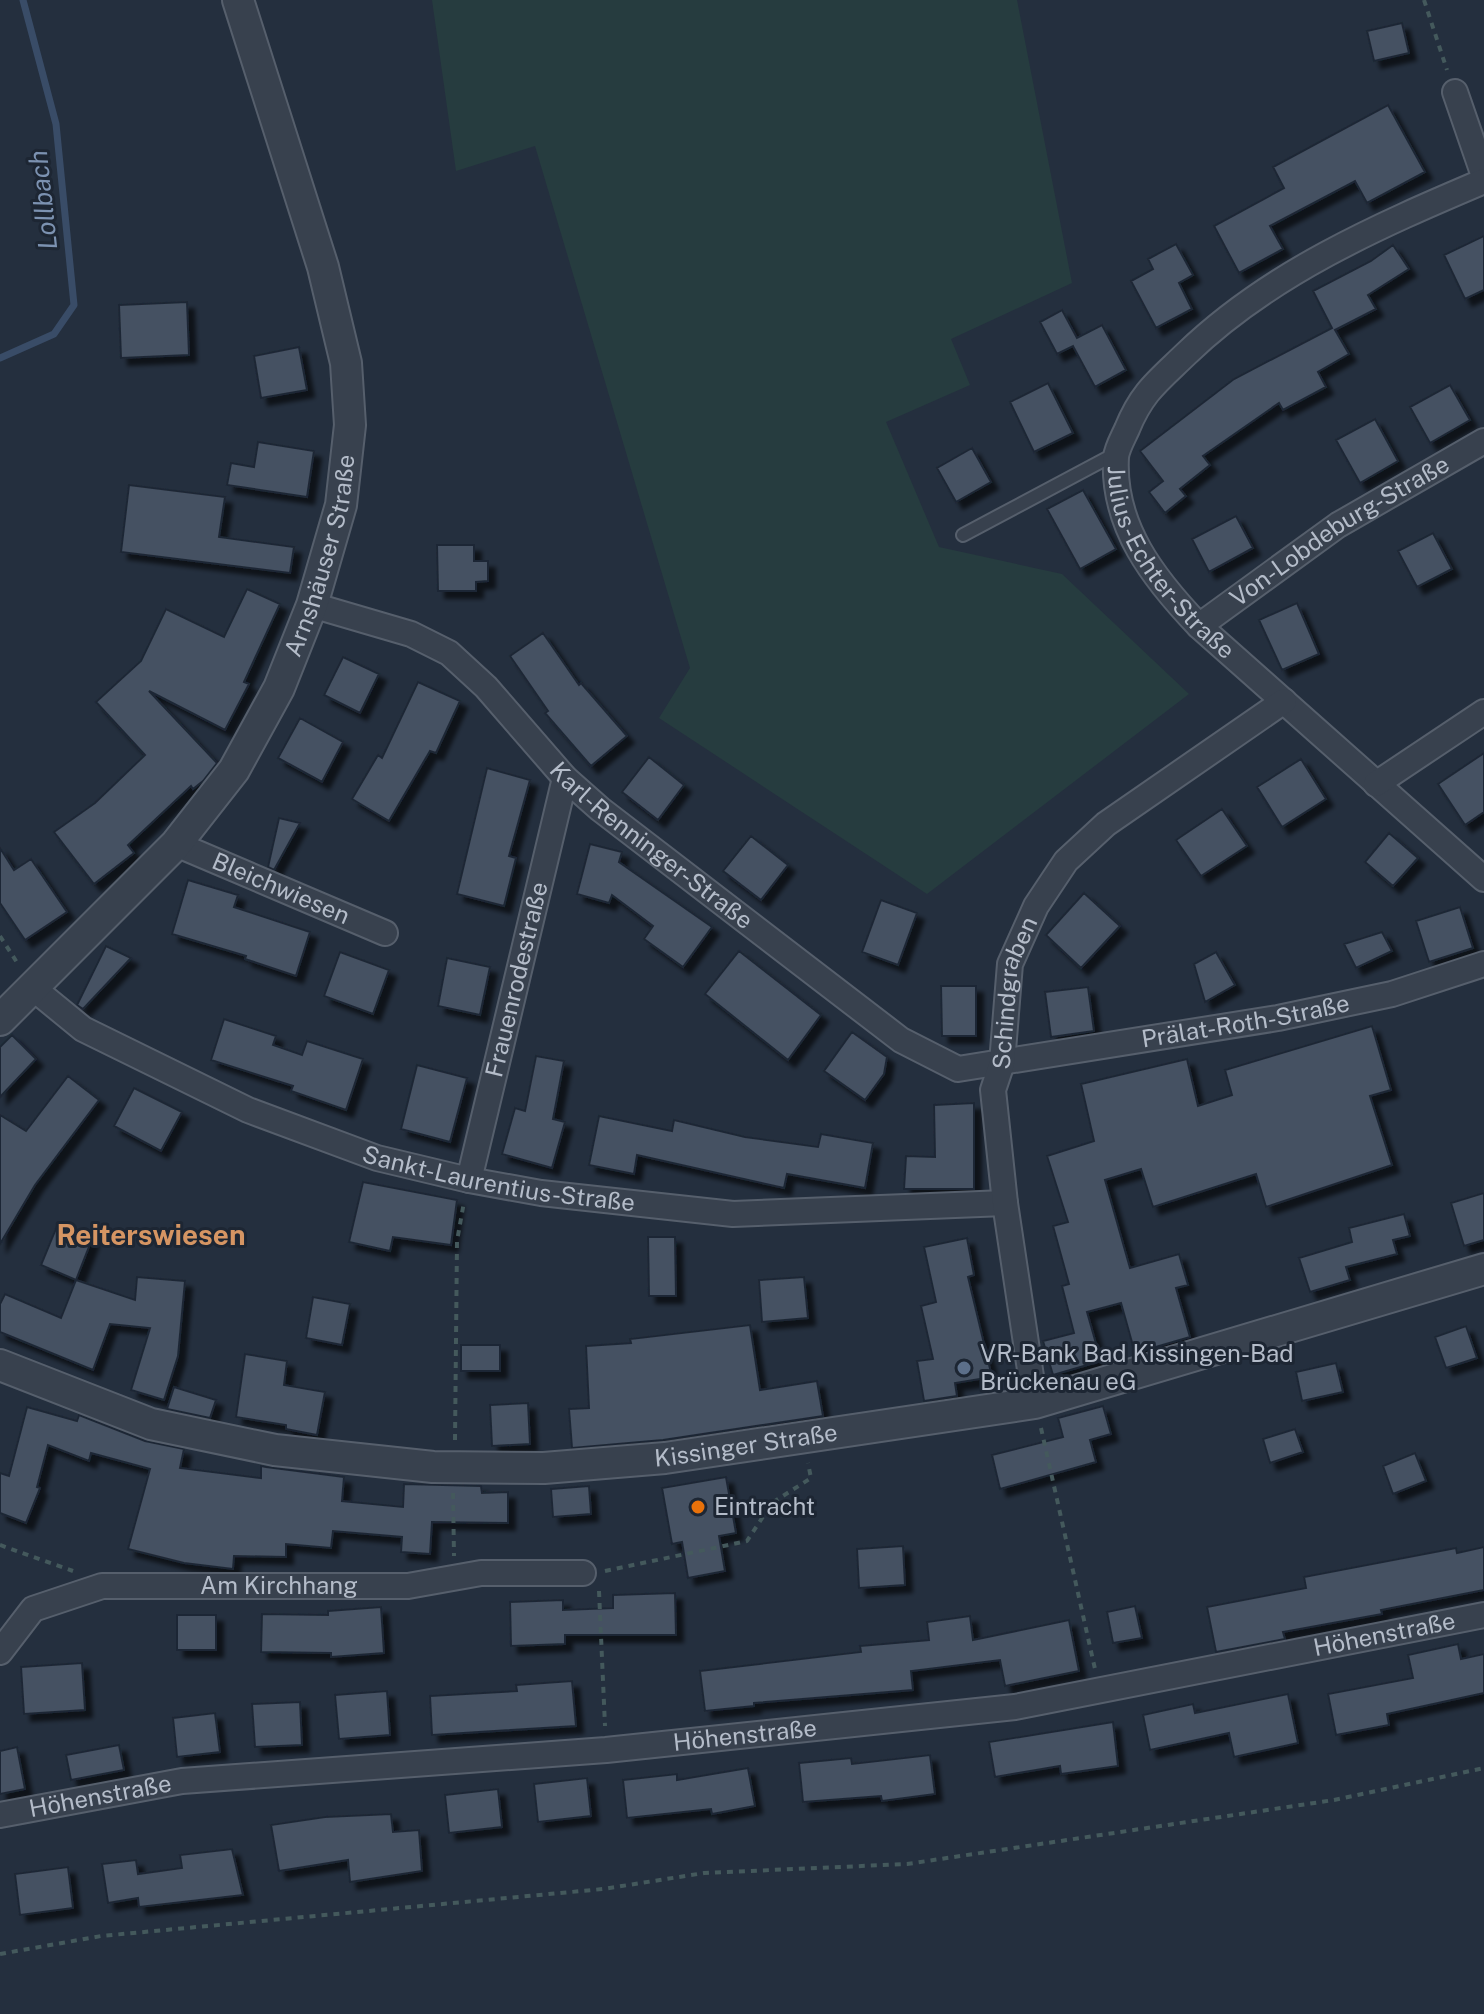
<svg xmlns="http://www.w3.org/2000/svg" width="1484" height="2014" font-family="'Public Sans',sans-serif">
<style>
.green{fill:#263c3f}
.lines{fill:none;stroke-linecap:round;stroke-linejoin:round}
.stream{stroke:#394c67;stroke-width:7}
.building{fill:#455162;stroke:#1f2835;stroke-width:2;filter:url(#shadow)}
.service-casing{stroke:#565f6c;stroke-width:16}
.minor-casing{stroke:#565f6c;stroke-width:28}
.tertiary-casing{stroke:#565f6c;stroke-width:34}
.path{stroke:#44595c;stroke-width:4;stroke-dasharray:6 6;stroke-linecap:butt}
.service{stroke:#38414e;stroke-width:12}
.minor{stroke:#38414e;stroke-width:24}
.tertiary{stroke:#38414e;stroke-width:30}
.service-dot{fill:#5c6f8a;stroke:#1d2633;stroke-width:3}
.food-dot{fill:#e8710a;stroke:#1d2633;stroke-width:3}
.labels{text-anchor:middle;stroke-width:6;stroke-linejoin:round;paint-order:stroke}
.street-label{font-size:24px;fill:#b4bcc9;stroke:#1d2633}
.poi-label{font-size:24px;fill:#b4bcc9;stroke:#1d2633;text-anchor:start}
.water-label{font-size:26px;font-style:italic;fill:#7c92b1;stroke:#1d2633}
.quarter-label{font-size:28px;font-weight:bold;fill:#d59563;stroke:#1d2633}
</style>
<defs>
<filter id="shadow"><feDropShadow dx="7" dy="7" stdDeviation="2" flood-color="#0009"/></filter>
</defs>
<rect width="100%" height="100%" fill="#242f3e"/>
<path class="green" d="M432,0H1017L1072,283L951,339L970,385L886,422L939,547L1062,574L1189,694L927,894L659,718L690,668L535,146L456,171Z"/>
<g class="lines">
<path class="stream" d="M0,358L54,334L74,305L56,124L23,0"/>
</g>
<path class="building" d="M1402,23L1409,53L1374,61L1367,31Z
M1388,105L1425,172L1367,203L1355,181L1270,226L1283,249L1239,273L1214,226L1284,188L1273,167Z
M1484,236V290L1465,299L1444,255Z
M1176,244L1193,275L1179,283L1192,309L1156,328L1131,281L1153,269L1148,259Z
M1393,245L1409,269L1368,295L1376,309L1335,330L1349,354L1318,372L1326,387L1283,410L1279,403L1203,456L1210,465L1180,489L1186,496L1165,513L1149,492L1163,481L1140,451L1234,379L1332,328L1313,291L1371,261Z
M187,302L189,355L121,358L119,305Z
M1062,310L1077,338L1102,325L1126,370L1095,387L1073,346L1057,354L1040,322Z
M299,347L307,390L261,398L254,356Z
M1048,383L1073,433L1034,452L1010,402Z
M1450,385L1470,420L1430,443L1410,407Z
M1375,419L1398,461L1360,483L1336,440Z
M258,442L314,451L307,497L227,485L231,463L254,467Z
M972,448L991,482L956,502L937,468Z
M129,485L225,497L219,537L294,547L290,573L121,552Z
M1083,490L1116,549L1080,569L1047,509Z
M1236,516L1253,548L1209,572L1192,539Z
M1433,533L1452,569L1417,587L1398,551Z
M437,545H474V561H488V581L476,582V591H438Z
M247,589L280,604L244,682L249,684L225,730L149,691L217,763L203,781L193,789L191,786L128,845L134,853L94,884L54,832L95,803L145,755L96,702L141,661L166,609L224,637Z
M1297,603L1319,654L1282,670L1259,620Z
M543,633L579,685L581,683L627,736L591,766L545,713L548,711L510,656Z
M343,657L379,674L360,713L324,695Z
M418,682L460,701L436,753L430,751L389,821L352,799L378,755L382,758Z
M300,718L343,742L322,782L278,758Z
M1484,753V812L1465,825L1438,784Z
M649,757L684,785L658,820L622,792Z
M1301,759L1326,799L1282,827L1257,787Z
M487,768L530,780L509,856L516,858L504,906L457,894Z
M1222,809L1247,846L1201,876L1176,840Z
M279,818L300,823L274,870L268,867Z
M1389,833L1418,858L1393,886L1365,862Z
M751,836L788,865L761,900L723,871Z
M590,844L622,852L619,862L712,927L683,967L644,939L653,926L612,895L609,903L577,894Z
M0,848L14,870L31,859L67,912L25,940L0,903Z
M188,880L238,895L234,907L310,932L296,976L245,959L246,956L172,934Z
M1084,893L1120,926L1081,968L1046,935Z
M881,900L917,913L898,965L862,952Z
M1460,907L1473,948L1429,962L1416,921Z
M1382,932L1392,951L1356,968L1344,944Z
M106,946L131,958L83,1009L77,1005Z
M739,951L821,1015L788,1060L705,994Z
M340,952L389,970L373,1014L324,996Z
M1216,952L1235,985L1205,1002L1194,964Z
M447,958L490,967L480,1015L438,1006Z
M941,986H976V1036H942Z
M1088,987L1094,1031L1051,1037L1045,992Z
M224,1019L276,1036L273,1045L302,1055L307,1041L363,1059L346,1110L291,1091L293,1086L211,1060Z
M1372,1026L1391,1090L1370,1096L1392,1165L1266,1207L1256,1174L1153,1207L1141,1169L1105,1180L1130,1268L1179,1254L1188,1285L1176,1288L1190,1337L1135,1353L1121,1303L1087,1312L1101,1361L1053,1375L1043,1341L1074,1333L1062,1286L1069,1284L1053,1226L1068,1222L1047,1156L1094,1141L1081,1084L1187,1059L1198,1106L1232,1095L1225,1070Z
M852,1032L887,1057L884,1074L865,1100L824,1071Z
M12,1035L36,1059L0,1097V1047Z
M536,1056L564,1061L553,1119L565,1122L552,1168L502,1154L515,1108L525,1111Z
M417,1065L467,1078L450,1142L401,1129Z
M68,1076L99,1100L35,1185L0,1244V1115L26,1131Z
M134,1088L182,1112L161,1151L114,1126Z
M974,1103V1189H904L906,1156L935,1157L934,1105Z
M599,1116L672,1131L674,1120L745,1137L818,1147L821,1134L873,1143L865,1188L787,1174L784,1188L637,1155L634,1174L589,1165Z
M363,1182L457,1200L451,1245L393,1237L390,1251L349,1242Z
M1484,1193V1240L1464,1246L1451,1203Z
M1404,1214L1410,1236L1393,1240L1397,1254L1346,1267L1350,1280L1310,1292L1299,1258L1352,1242L1349,1228Z
M57,1226L92,1239L76,1280L41,1265Z
M648,1237H675L676,1296H649Z
M967,1238L974,1275L968,1277L992,1377L955,1383L957,1396L924,1401L917,1361L933,1359L921,1306L936,1302L924,1247Z
M137,1277L185,1281L178,1356L164,1400L131,1390L150,1328L110,1324L93,1370L0,1332V1304L5,1294L61,1318L76,1280L135,1300Z
M804,1277L808,1318L762,1322L759,1280Z
M313,1297L350,1304L342,1345L306,1338Z
M750,1325L760,1390L817,1381L823,1416L663,1440L572,1448L569,1409L589,1408L586,1346L631,1343L630,1339Z
M1466,1326L1477,1358L1446,1368L1435,1337Z
M461,1345H500V1371H461Z
M245,1354L287,1361L284,1385L325,1392L317,1435L286,1429V1425L236,1417Z
M1336,1363L1343,1392L1302,1401L1296,1372Z
M174,1387L216,1400L210,1418L167,1409Z
M528,1403L530,1444L492,1446L490,1405Z
M1103,1406L1111,1434L1090,1440L1096,1462L1000,1489L992,1455L1063,1437L1058,1418Z
M27,1407L77,1421L79,1415L145,1441L184,1449L180,1468L261,1478V1466L266,1467L344,1477L342,1501L403,1507L404,1484L481,1486L482,1493L508,1492V1523L432,1522L430,1554L401,1552L402,1537L333,1531L331,1548L286,1544V1557L234,1556L233,1569L184,1563L128,1549L150,1469L91,1453L89,1461L48,1445L37,1487L40,1488L26,1523L0,1513V1473L9,1476Z
M1295,1429L1303,1452L1270,1463L1263,1439Z
M1415,1453L1426,1481L1393,1494L1383,1466Z
M726,1477L736,1533L719,1536L725,1571L688,1578L682,1542L672,1544L662,1488Z
M589,1486L591,1514L553,1517L551,1489Z
M903,1546L905,1585L859,1588L857,1549Z
M1484,1547V1590L1381,1610L1382,1614L1283,1632L1285,1639L1216,1652L1207,1607L1306,1588L1304,1577L1456,1548L1457,1553Z
M675,1593L676,1635H565V1644L511,1646L510,1602L563,1600V1610L613,1608V1595Z
M1135,1606L1142,1638L1113,1643L1107,1612Z
M381,1607L384,1653L331,1657V1653L261,1652L262,1614L328,1615V1611Z
M177,1615H216V1650H177Z
M970,1616L973,1640L1069,1620L1079,1671L1005,1686L1000,1660L911,1671L913,1690L754,1703V1706L705,1711L700,1671L861,1652L860,1646L929,1640L927,1622Z
M1458,1644L1461,1659L1484,1654V1693L1387,1714L1389,1725L1336,1735L1328,1694L1413,1678L1408,1655Z
M82,1663L85,1710L24,1714L21,1667Z
M572,1681L576,1726L432,1735L430,1696L517,1691L516,1685Z
M387,1691L390,1735L339,1739L335,1695Z
M1288,1694L1298,1743L1234,1757L1229,1733L1150,1750L1143,1715L1193,1704L1195,1713Z
M300,1702L302,1745L255,1747L252,1704Z
M215,1713L220,1752L177,1757L173,1718Z
M1113,1722L1118,1766L1061,1774L1060,1766L995,1777L989,1742Z
M119,1745L124,1770L71,1780L66,1755Z
M17,1747L25,1789L0,1794V1751Z
M930,1755L935,1794L882,1801L881,1796L803,1802L799,1763L851,1758L852,1764Z
M748,1768L755,1806L712,1814L711,1809L627,1818L623,1780L677,1774V1780Z
M587,1778L591,1816L538,1822L534,1784Z
M498,1789L502,1827L449,1833L445,1795Z
M391,1814L393,1832L419,1830L422,1871L350,1882L348,1860L279,1871L271,1825L325,1817Z
M232,1849L243,1895L139,1907L138,1898L108,1903L102,1864L136,1860L138,1874L182,1868L180,1855Z
M68,1867L73,1908L20,1915L15,1874Z"/>
<g class="lines">
<defs>
<path id="service" d="M963,535L1115,454"/>
<g id="minor">
<path d="M1455,92L1484,176"/>
<path id="s1" d="M1484,181C1378,226 1270,273 1186,354C1158,381 1142,392 1127,429C1123,438 1117,448 1116,457C1112,526 1154,579 1199,626L1484,879"/>
<path id="s2" d="M312,605L411,634L449,653L486,687L565,778L600,809L901,1040L958,1069L1278,1018L1392,994L1484,964"/>
<path id="s3" d="M1199,626L1338,525L1484,441"/>
<path d="M1376,784L1484,712"/>
<path id="s4" d="M176,844L385,933"/>
<path id="s5" d="M33,988L83,1029L248,1110L377,1158L469,1180L541,1193L733,1214L1005,1203"/>
<path id="s6" d="M469,1180L565,778"/>
<path id="s7" d="M1035,1403L1005,1203L993,1090L1002,1063L1010,964L1036,906L1066,861L1106,824L1284,701"/>
<path id="s8" d="M0,1652L33,1609L102,1586H408L481,1573H583"/>
<path id="s9" d="M0,1815L182,1781L606,1750L1015,1707L1484,1615"/>
</g>
<g id="tertiary">
<path id="s10" d="M0,1020L176,844L234,770L279,688L312,605L341,505L350,425L346,363L323,267L238,0"/>
<path id="s11" d="M0,1365L151,1424L275,1450L433,1467L544,1468L665,1458L1035,1403L1484,1269"/>
</g>
</defs>
<use href="#service" class="service-casing"/>
<use href="#minor" class="minor-casing"/>
<use href="#tertiary" class="tertiary-casing"/>
<path class="path" d="M1424,0L1447,70
M0,936L18,964
M1041,1428L1095,1669
M455,1440L457,1241L464,1202
M453,1493L454,1556
M0,1545L73,1571
M605,1571L747,1541L772,1503L811,1478L808,1463
M599,1591L605,1726
M0,1954L101,1936L603,1889L704,1873L907,1864L1334,1800L1484,1768"/>
<use href="#service" class="service"/>
<use href="#minor" class="minor"/>
<use href="#tertiary" class="tertiary"/>
</g>
<circle class="service-dot" cx="964" cy="1368" r="8"/>
<circle class="food-dot" cx="698" cy="1507" r="8"/>
<g class="labels">
<g class="street-label">
<text dy="8" stroke="none"><textPath href="#s3" startOffset="170">Von-Lobdeburg-Straße</textPath></text>
<text dy="8" stroke="none"><textPath href="#s10" startOffset="576">Arnshäuser Straße</textPath></text>
<text dy="8" stroke="none"><textPath href="#s1" startOffset="596">Julius-Echter-Straße</textPath></text>
<text dy="8" stroke="none"><textPath href="#s2" startOffset="426">Karl-Renninger-Straße</textPath></text>
<text dy="8" stroke="none"><textPath href="#s4" startOffset="114">Bleichwiesen</textPath></text>
<text dy="8" stroke="none"><textPath href="#s6" startOffset="206">Frauenrodestraße</textPath></text>
<text dy="8" stroke="none"><textPath href="#s7" startOffset="416">Schindgraben</textPath></text>
<text dy="8" stroke="none"><textPath href="#s2" startOffset="1098">Prälat-Roth-Straße</textPath></text>
<text dy="8" stroke="none"><textPath href="#s5" startOffset="510">Sankt-Laurentius-Straße</textPath></text>
<text dy="8" stroke="none"><textPath href="#s11" startOffset="762">Kissinger Straße</textPath></text>
<text dy="8" stroke="none"><textPath href="#s8" startOffset="304">Am Kirchhang</textPath></text>
<text dy="8" stroke="none"><textPath href="#s9" startOffset="1398">Höhenstraße</textPath></text>
<text dy="8" stroke="none"><textPath href="#s9" startOffset="750">Höhenstraße</textPath></text>
<text dy="8" stroke="none"><textPath href="#s9" startOffset="102">Höhenstraße</textPath></text>
</g>
<g class="poi-label">
<text x="980" y="1362">VR-Bank Bad Kissingen-Bad<tspan x="980" dy="28">Brückenau eG</tspan></text>
<text x="714" y="1515">Eintracht</text>
</g>
<g class="water-label">
<text transform="translate(43 200) rotate(-96)" y="9">Lollbach</text>
</g>
<g class="quarter-label">
<text x="151" y="1245">Reiterswiesen</text>
</g>
</g>
</svg>
